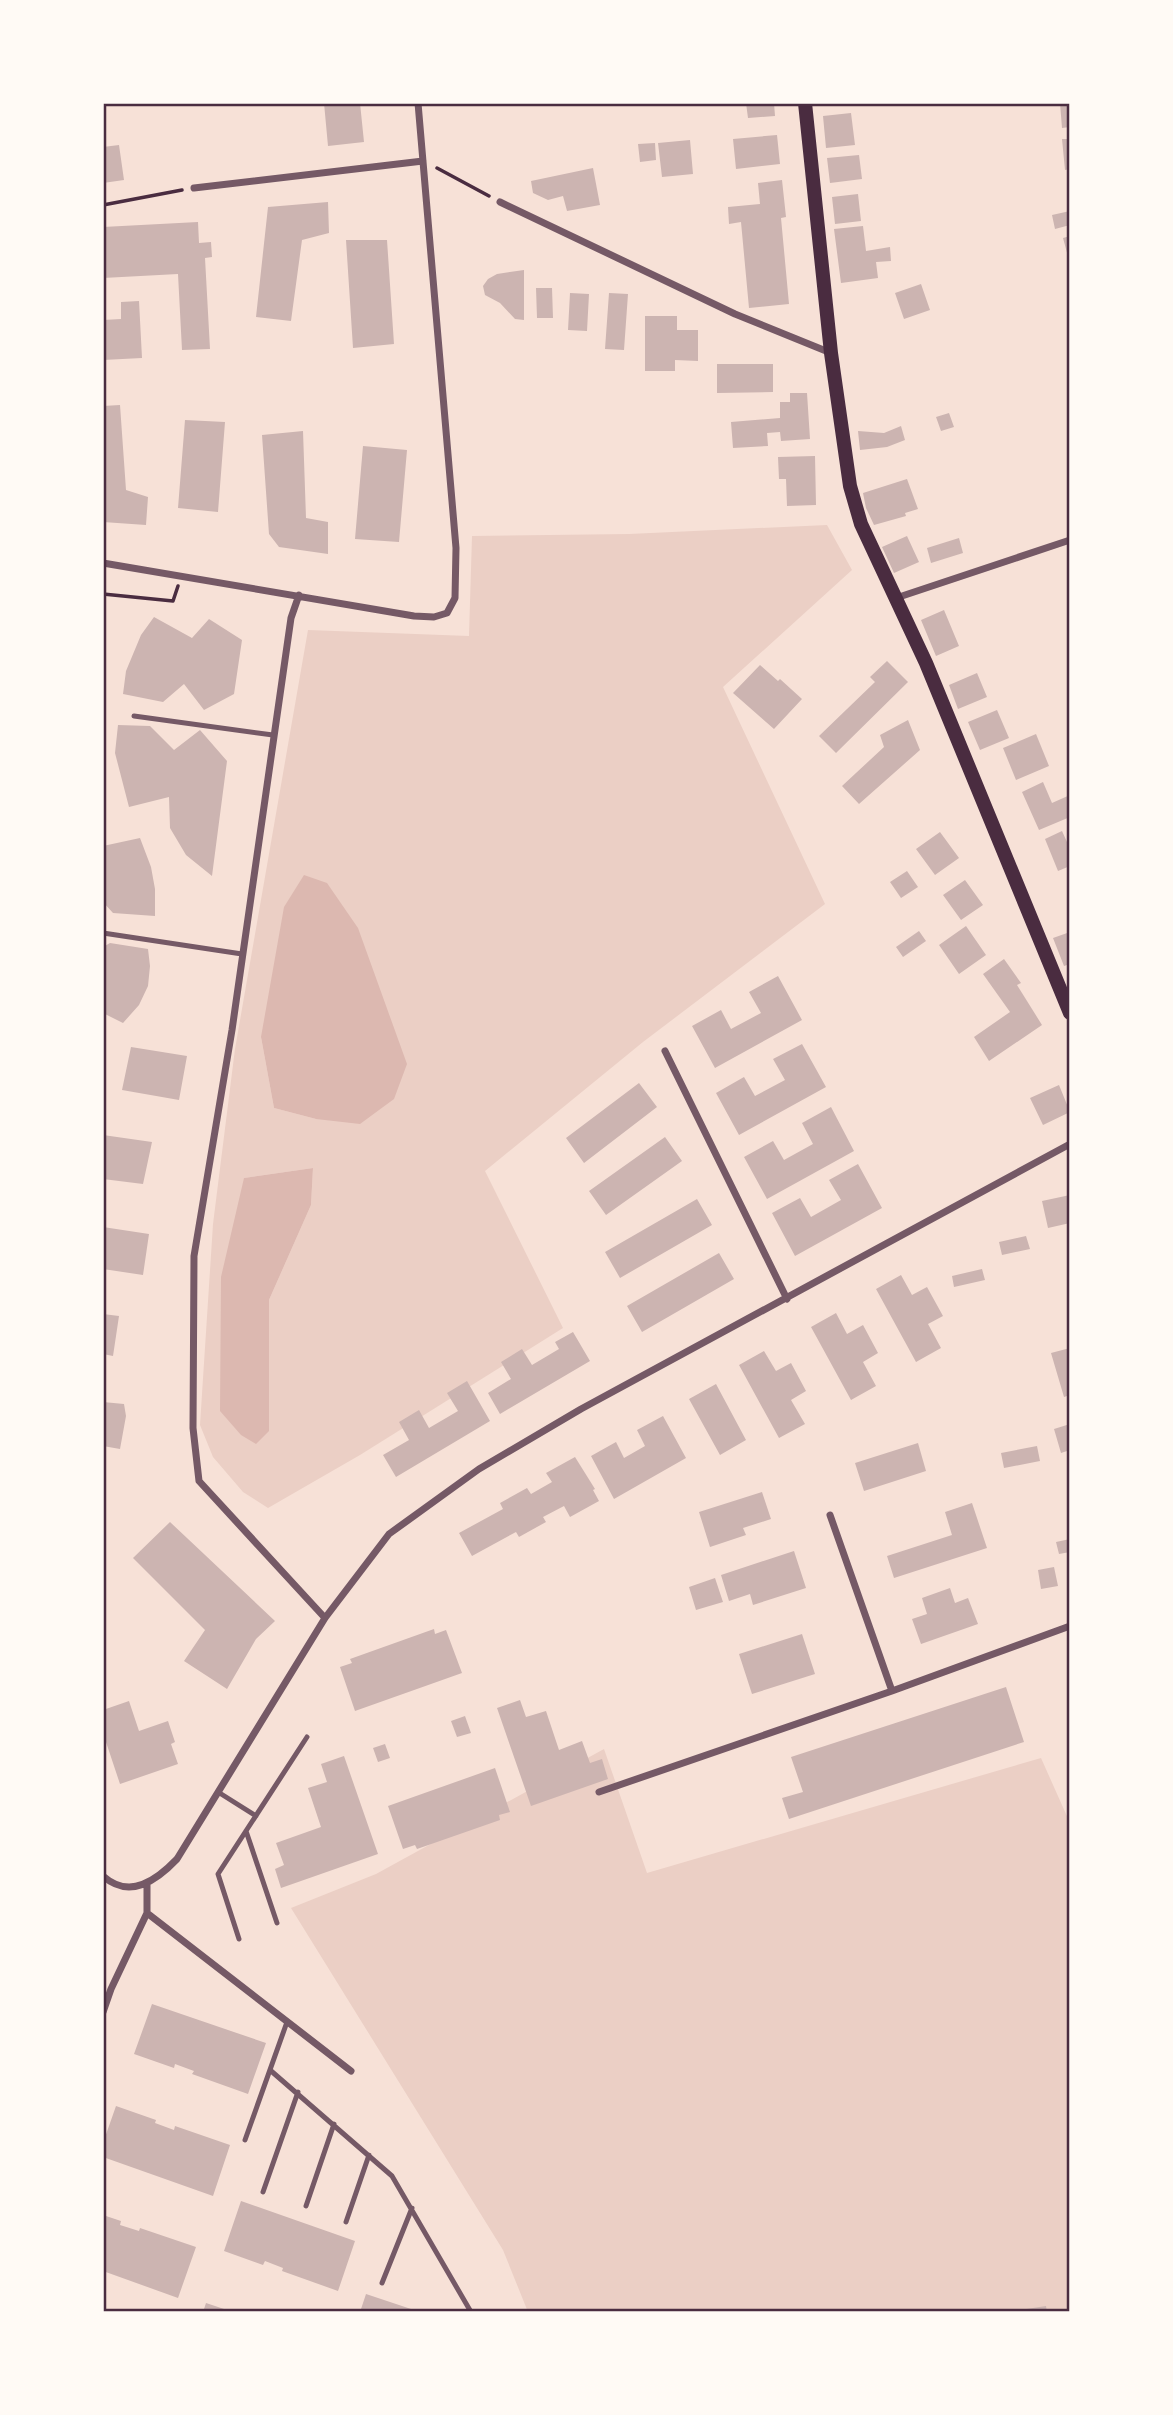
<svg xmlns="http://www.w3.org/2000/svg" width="1173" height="2415" font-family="'Noto Sans',sans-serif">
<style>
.green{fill:#ebcfc5;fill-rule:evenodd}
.water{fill:#dcb8b0}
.building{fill:#ccb4b1}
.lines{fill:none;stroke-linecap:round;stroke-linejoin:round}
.path{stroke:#4a2c40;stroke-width:3.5}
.service{stroke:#755966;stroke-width:5}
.minor{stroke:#755966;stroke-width:7}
.secondary{stroke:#4a2c40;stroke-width:14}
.neatline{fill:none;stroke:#4a2c40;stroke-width:2.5}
</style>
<rect width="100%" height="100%" fill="#f7e1d7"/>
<path class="green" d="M827,525L852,570L723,687L825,904L643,1042L485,1171L563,1328L360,1455L268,1508L243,1492L213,1457L200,1425L213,1224L235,1049L308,630L469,636L472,536L629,534ZM261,1037L316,1119L274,1108ZM313,1168L311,1205L269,1300V1430L244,1178Z
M604,1749L647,1873L1041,1758L1070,1823V2312H528L503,2250L291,1908L376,1874Z"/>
<path class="water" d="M304,875L327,883L358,928L407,1064L394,1099L360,1124L316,1119L274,1108L261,1037L284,907Z
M313,1168L311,1205L269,1300V1431L256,1444L241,1435L220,1411L221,1277L244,1178Z"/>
<path class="building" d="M324,103H360L364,142L328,146Z
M746,103H774L775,116L748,118Z
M1060,103H1070V127L1062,128Z
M851,113L855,145L826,148L823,116Z
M777,135L780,164L736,169L733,139Z
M1062,139H1070V169L1065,170Z
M690,140L693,174L662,177L658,143Z
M655,143L656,160L640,162L638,144Z
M119,145L124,180L103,183V147Z
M859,155L862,179L830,183L827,158Z
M593,168L600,205L567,211L563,196L548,200L533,193L531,181Z
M782,180L786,217L781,218L789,304L749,308L741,222L729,224L728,207L760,204L758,183Z
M858,194L861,221L835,224L832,197Z
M328,202L329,233L302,240L291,321L256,317L268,207Z
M1070,211V225L1055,229L1052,215Z
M198,222L199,243L211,242L212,257L205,258L210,349L182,350L178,274L103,278V227Z
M863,226L866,251L890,247L891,261L876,262L878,278L841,283L834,229Z
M1070,236V260H1069L1063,238Z
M346,240H387L394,344L353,348Z
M524,270V320L515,319L500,303L485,295L483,286L488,279L497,274Z
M921,284L930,310L904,319L895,293Z
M536,288H552L553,318H537Z
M570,293L589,294L587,331L568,330Z
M609,293L628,294L624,350L605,349Z
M139,301L142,358L103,360V320L121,319V302Z
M645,316H677V330H698V361L675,360V371H645Z
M717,364H773V392L717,393Z
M790,393H807L810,439L781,441L780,432L767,433L768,446L733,448L731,422L780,418V402H790Z
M120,405L126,490L148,497L146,525L103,522V406Z
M949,413L954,427L941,431L936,417Z
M185,420L225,422L218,512L178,508Z
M901,426L905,440L887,447L860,450L858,431L884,433Z
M303,431L306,518L328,522V554L279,547L269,534L262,435Z
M363,446L407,450L399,542L355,539Z
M815,456L816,505L787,506L786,479H779L778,457Z
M907,479L918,509L905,513L906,516L874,525L866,508L863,493Z
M907,536L919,562L894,573L882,547Z
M959,538L963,553L931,563L927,548Z
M944,610L959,646L936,656L921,620Z
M154,617L192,638L209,619L242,640L234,694L204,710L184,684L163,702L123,694L126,671L141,635Z
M887,661L908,682L836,753L819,736L875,682L870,677Z
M760,665L778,681L780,679L802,699L774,729L733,693Z
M977,673L987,697L958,709L949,685Z
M997,710L1009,738L980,750L968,722Z
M908,720L920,750L859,804L842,786L884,747L880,735Z
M118,725L150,726L174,750L200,730L227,761L212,876L186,855L170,828L169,797L129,807L115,753Z
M1036,734L1049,766L1016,780L1003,748Z
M1043,782L1052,803L1070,795V817L1039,830L1022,792Z
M1062,831L1067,842L1070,841V866L1058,871L1045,839Z
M940,832L959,858L935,875L916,849Z
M140,838L151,867L155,889V916L113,913L103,902V846Z
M907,871L918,887L901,898L890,882Z
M965,880L983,905L961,920L943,895Z
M966,926L986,955L959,974L939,945Z
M919,931L926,941L903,957L896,947Z
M1070,932V964L1064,966L1053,938Z
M110,943L148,949L150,966L148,986L139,1005L123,1023L103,1013V947Z
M1004,959L1021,983L1017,985L1042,1025L989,1061L974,1037L1010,1012L983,974Z
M778,976L802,1020L715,1068L692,1026L721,1010L731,1029L761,1013L749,992Z
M802,1044L826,1087L739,1135L716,1093L744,1077L755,1096L785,1080L773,1059Z
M131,1047L187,1056L179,1100L122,1090Z
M639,1083L657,1107L584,1163L566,1138Z
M1059,1085L1070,1112L1043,1125L1030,1098Z
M831,1107L854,1151L767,1199L744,1157L773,1141L784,1160L813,1144L802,1123Z
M103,1135L152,1142L143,1184L103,1179Z
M665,1137L682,1161L606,1215L589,1191Z
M858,1164L882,1208L795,1256L772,1213L800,1198L811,1217L841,1200L829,1180Z
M1070,1195V1223L1048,1228L1042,1201Z
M697,1199L712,1225L620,1278L605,1252Z
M103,1227L149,1234L143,1275L103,1269Z
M1026,1236L1030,1249L1002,1255L999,1242Z
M719,1253L734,1279L642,1332L627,1306Z
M982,1269L985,1280L954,1287L952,1276Z
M901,1275L912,1295L927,1287L943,1316L928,1324L941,1348L916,1362L876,1289Z
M836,1313L847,1334L863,1325L878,1353L863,1362L876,1386L851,1400L811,1327Z
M103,1314L119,1316L113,1356L103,1354Z
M573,1332L590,1361L500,1414L488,1393L511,1379L501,1362L522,1349L532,1365L559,1349L555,1342Z
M1070,1348V1395L1064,1397L1051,1353Z
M764,1351L776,1371L791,1363L806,1391L791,1400L805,1424L779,1438L739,1365Z
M467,1381L490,1421L396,1477L383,1455L409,1440L399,1422L419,1410L429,1428L458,1411L447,1393Z
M716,1384L746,1440L720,1455L689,1399Z
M103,1402L124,1404L126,1416L120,1449L103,1446Z
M663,1416L686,1458L614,1499L591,1456L616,1442L624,1458L645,1446L637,1430Z
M1070,1424V1450L1061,1453L1054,1429Z
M918,1443L926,1471L864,1491L855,1463Z
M1037,1446L1040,1461L1004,1468L1001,1453Z
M575,1457L595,1489L593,1490L599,1501L570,1517L564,1506L543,1517L546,1522L519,1537L516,1532L472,1556L459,1533L503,1509L500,1503L527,1488L531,1494L552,1482L546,1473Z
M762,1492L771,1519L743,1528L746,1535L710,1547L699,1512Z
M972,1503L987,1548L894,1578L887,1556L952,1535L945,1512Z
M170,1522L275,1621L256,1639L227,1689L184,1661L205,1630L133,1558Z
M1070,1539V1552L1059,1554L1056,1542Z
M794,1551L806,1588L753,1605L750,1594L729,1601L721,1575Z
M1054,1567L1058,1586L1041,1589L1038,1570Z
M715,1578L723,1602L696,1610L689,1587Z
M950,1588L955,1603L968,1598L978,1624L921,1644L912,1619L927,1614L922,1598Z
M434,1629L435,1634L446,1630L462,1673L355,1711L340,1667L352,1663L350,1659Z
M802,1634L815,1674L752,1694L739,1654Z
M1006,1687L1024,1742L789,1819L782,1798L803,1792L791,1757Z
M520,1700L526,1717L546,1711L559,1750L582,1741L590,1763L602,1759L608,1779L531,1806L497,1708Z
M129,1701L139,1731L168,1721L175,1742L171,1744L178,1764L120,1784L106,1742L103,1743V1710Z
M465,1716L471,1733L457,1737L451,1721Z
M385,1744L390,1758L378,1762L373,1748Z
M344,1756L378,1854L281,1888L275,1869L284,1865L276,1843L321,1827L308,1788L327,1782L321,1764Z
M495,1768L510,1812L499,1815L500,1820L417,1849L415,1845L403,1849L388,1806Z
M152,2004L266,2043L248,2094L192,2074L194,2071L175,2064L174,2068L134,2054Z
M116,2106L156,2120L155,2123L174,2130L175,2126L230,2145L213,2196L103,2157V2143Z
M241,2201L355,2241L338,2291L282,2271L283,2268L265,2261L263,2265L224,2251Z
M103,2215L121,2221L120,2225L139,2231L140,2228L196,2247L178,2298L103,2271Z
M366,2294L417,2311V2312H360Z
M206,2303L230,2311V2312H203Z
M1046,2306L1047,2312H1020V2310Z"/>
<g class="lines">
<path class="path" d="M437,168L489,196
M103,205L182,190
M103,594L173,601L178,586"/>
<path class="service" d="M134,716L273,735
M103,933L242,954
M218,1792L256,1816
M246,1831L277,1923
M239,1939L218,1874L307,1737
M270,2070L392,2176L471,2312
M245,2140L287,2022
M263,2192L298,2092
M306,2206L334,2124
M346,2222L369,2155
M382,2283L412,2208"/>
<path class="minor" d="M194,188L423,161
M500,202L735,314L831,353
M103,563L414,616L434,617L447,613L455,598L456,548L418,103
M299,595L291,618L232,1030L194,1256L193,1428L199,1481L325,1618
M896,598L1070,540
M665,1051L787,1299
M830,1515L892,1691
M599,1792L892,1691L1070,1626
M103,1876C130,1900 157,1880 177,1859L325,1618L389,1534L479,1469L581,1409L1070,1144
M147,1913L351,2071
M103,2012L111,1989L147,1913V1884"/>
<path class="secondary" d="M805,103L831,353L850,486L861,524L926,663L1070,1013"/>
</g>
<rect width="1173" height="2415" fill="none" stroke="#fffaf5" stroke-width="210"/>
<rect x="105" y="105" width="963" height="2205" class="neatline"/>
</svg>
